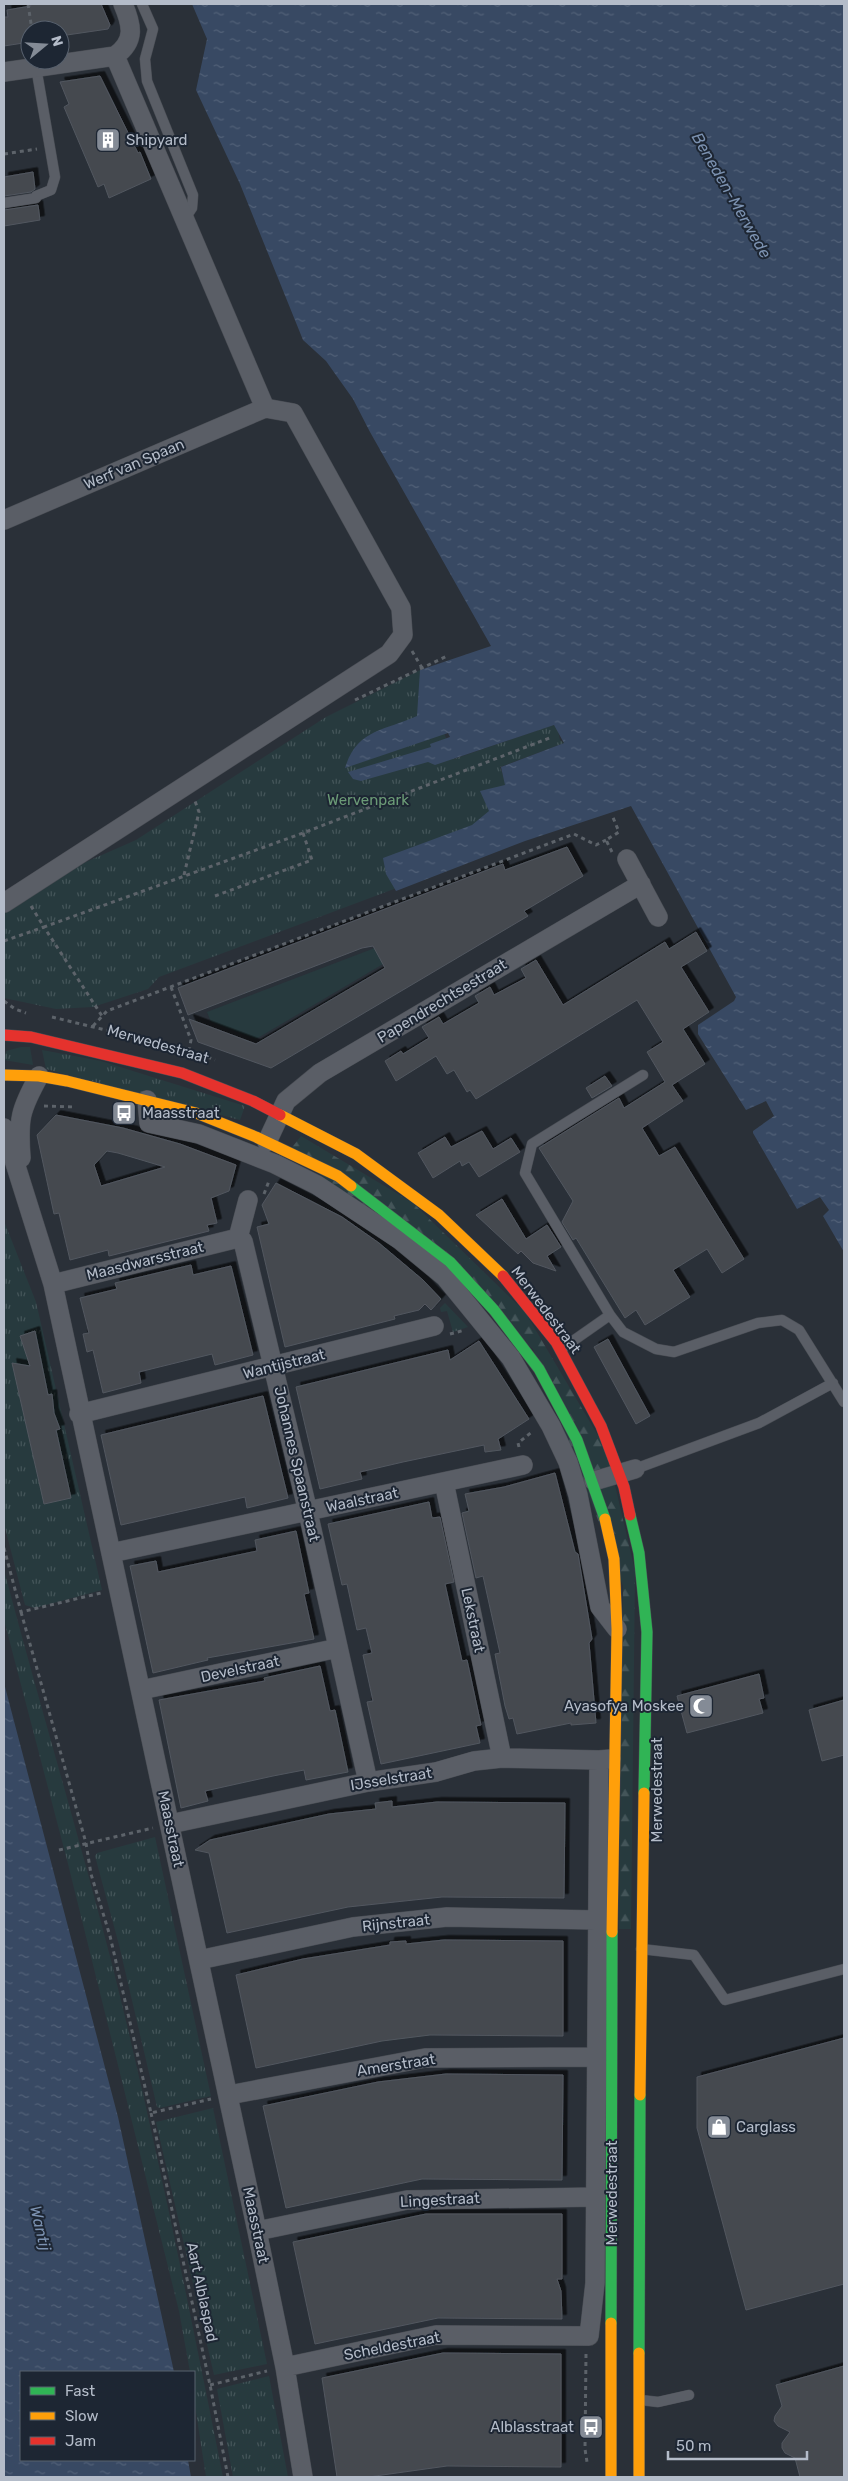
<svg xmlns="http://www.w3.org/2000/svg" width="848" height="2481" font-family="Rubik,sans-serif">
<style>
.grass{fill:url(#grass-tufts)}
.forest{fill:url(#forest-firs)}
.garden{fill:#273a3e}
.water{fill:url(#water-ripples)}
.building{fill:#444950;stroke:#52575f;fill-rule:evenodd;filter:url(#shadow)}
.lines{fill:none;stroke-linecap:round;stroke-linejoin:round}
.lane-casing{stroke:#484c53;stroke-width:11}
.street-casing{stroke:#484c53;stroke-width:20}
.fast-casing{stroke:#484c53;stroke-width:12}
.slow-casing{stroke:#484c53;stroke-width:12}
.jam-casing{stroke:#484c53;stroke-width:12}
.path{stroke:#5d636a;stroke-width:3;stroke-dasharray:4 4;stroke-linecap:butt}
.lane{stroke:#5a5e66;stroke-width:10}
.street{stroke:#5a5e66;stroke-width:19}
.fast{stroke:#30b455;stroke-width:11}
.slow{stroke:#ff9f0a;stroke-width:11}
.jam{stroke:#e5322d;stroke-width:11}
.labels{text-anchor:middle;stroke-width:4;stroke-linejoin:round;paint-order:stroke}
.poi-label{font-size:15px;fill:#b4bcc9;stroke:#1d2633;text-anchor:start}
.street-label{font-size:15px;fill:#b4bcc9;stroke:#1d2633}
.park-label{font-size:15px;fill:#6b9a76;stroke:#1d2633}
.water-label{font-size:16px;font-style:italic;fill:#7c92b1;stroke:#1d2633}
</style>
<defs>
<pattern id="grass-tufts" width="24" height="20" patternUnits="userSpaceOnUse" patternTransform="scale(1.25)"><rect width="24" height="20" fill="#273a3e"/><path d="M3 7l-1-3M5 7V3M7 7l1-3M15 17l-1-3M17 17v-4M19 17l1-3" fill="none" stroke="#445559"/></pattern>
<pattern id="forest-firs" width="22" height="20" patternUnits="userSpaceOnUse" patternTransform="scale(1.25)"><rect width="22" height="20" fill="#273a3e"/><path d="M5 1l3.5 6h-7zM16 11l3.5 6h-7z" fill="#445559"/></pattern>
<pattern id="water-ripples" width="26" height="14" patternUnits="userSpaceOnUse" patternTransform="scale(1.25)"><rect width="26" height="14" fill="#384963"/><path d="M2 4q2-2 4 0t4 0M15 11q2-2 4 0t4 0" fill="none" stroke="#526178"/></pattern>
<filter id="shadow"><feDropShadow dx="4.5" dy="-4.5" stdDeviation="0" flood-color="#0009"/></filter>
</defs>
<rect width="100%" height="100%" fill="#2a3038"/>
<path class="grass" d="M420,670L454,759L553,725L557,727L560,740L564,743L500,767L525,840L159,977L148,989L93,1007L56,1009L4,998V898L136,840L326,717Z
M21,1047H30L33,1065L4,1060L6,1051Z
M42,1050L101,1061L245,1106L240,1120L46,1069Z
M4,1221L36,1302L102,1590L35,1608L25,1605L4,1524Z
M445,1303L468,1327L453,1332L447,1311L441,1312L440,1308Z
M4,1570C39,1703 79,1835 113,1968C155,2136 189,2307 223,2477H206L194,2399V2372H190L179,2311L67,1860L4,1620Z
M155,1837L211,2096L160,2108L157,2107L119,1945L95,1856L97,1853Z
M213,2108L267,2364L214,2375L156,2122Z
M269,2376L288,2477H233L217,2389Z"/>
<path class="forest" d="M301,1136L413,1203L525,1312L607,1451L635,1571L631,1929H619L623,1586L533,1349L290,1150Z"/>
<path class="garden" d="M430,927L434,934L256,1039L211,1022L207,1012Z"/>
<path class="water" d="M192,4H844V1252L823,1216L829,1210L820,1197L797,1209L753,1133V1131L774,1116L766,1101L746,1110L698,1034V1025L734,1001L736,997L631,806L525,841L396,891L386,874L383,858L472,825L489,811L480,791L505,785L501,767L564,743L554,725L435,765L428,762L361,781L353,779L348,772L431,747L430,744L450,737L448,733L345,768C357,729 384,731 417,716L420,670L491,646L370,432L353,399L326,361L303,340L240,184L196,90L207,39Z
M4,1683L118,2117L174,2372H21V2460H188L191,2477H4Z"/>
<path class="building" d="M30,4H101L110,25L108,29L60,36V30H30V42L4,46V17H8L7,10L31,6Z
M100,76L138,153L140,152L151,179L109,198L104,184L98,187L64,107L69,104L60,82Z
M33,172L35,189L31,192L4,196V177Z
M38,205L40,220L4,226V210Z
M567,847L583,876L524,911L528,916L271,1068L198,1042L189,1019L256,1044L385,968L373,946L362,948L188,1015L178,988L503,864L505,870Z
M696,932L707,951L681,967L709,1012L683,1029L705,1064L672,1085L683,1101L642,1128L659,1156L675,1147L744,1259L722,1273L707,1249L673,1270L690,1297L645,1325L636,1310L625,1318L576,1238L573,1240L562,1222L573,1201L539,1148L619,1098L624,1108L665,1082L647,1052L663,1042L637,1000L476,1099L470,1090L467,1092L454,1070L447,1074L436,1056L396,1081L385,1061L401,1051L403,1054L429,1038L422,1027L439,1017L443,1024L479,1003L475,996L490,987L494,995L526,978L521,969L536,960L563,1005L665,942L669,949Z
M605,1076L612,1086L592,1098L586,1088Z
M56,1115L123,1128L180,1144L236,1165L229,1191L211,1198L217,1223L207,1225L209,1231L109,1256L108,1250L70,1260L59,1213L54,1214L37,1135ZM107,1151L118,1153L165,1167L101,1186L94,1165Z
M482,1131L493,1149L511,1138L520,1152L479,1177L469,1162L462,1166L460,1161L433,1178L418,1153L445,1137L451,1147Z
M276,1183L342,1217L379,1243L423,1280L441,1299L431,1310L425,1304L419,1310L394,1316L395,1319L285,1347L257,1227L269,1224L262,1205Z
M502,1199L526,1239L547,1225L561,1247L547,1256L556,1271L533,1263L521,1251L518,1254L476,1215Z
M191,1265L193,1275L231,1266L253,1355L215,1365L212,1354L139,1372L141,1383L103,1393L93,1350L87,1352L83,1334L89,1333L80,1298L117,1289L115,1283Z
M35,1331L48,1395L52,1394L54,1413L60,1429L56,1430L71,1498L44,1504L12,1363L30,1366L20,1336Z
M608,1339L650,1416L636,1424L594,1347Z
M479,1341L529,1419L498,1439L501,1450L485,1452L484,1445L403,1462L360,1472L362,1479L320,1489L296,1387L448,1350L450,1360Z
M263,1396L288,1498L247,1508L245,1497L121,1525L101,1435Z
M555,1473L575,1552L578,1554L592,1639L589,1643L596,1723L571,1725V1723L517,1734L513,1718L509,1719L505,1706L495,1654L500,1653L483,1576L476,1578L462,1513L469,1511L465,1494L504,1487Z
M429,1502L432,1518L440,1517L454,1582L445,1584L462,1661L467,1660L481,1725L476,1726L480,1743L381,1764L367,1702L373,1701L363,1655L372,1653L366,1628L357,1630L347,1584L342,1585L328,1524Z
M296,1531L309,1593L304,1594L314,1639L207,1658L208,1660L153,1673L130,1566L156,1561L158,1572L257,1551L255,1540Z
M320,1666L330,1711L335,1710L348,1772L306,1780L304,1770L273,1776L205,1791L208,1801L181,1808L159,1700L265,1681L264,1678Z
M759,1674L764,1698L759,1699L763,1713L687,1733L677,1696Z
M844,1700V1755L822,1761L809,1710Z
M392,1801V1807L437,1802L565,1803L564,1898L442,1897L348,1907L227,1933L209,1853L195,1850L210,1840L329,1814L376,1809L375,1803Z
M444,1940L563,1941V2036L430,2035L382,2041L256,2068L236,1975L303,1959L390,1945V1942L406,1941V1944Z
M844,2038V2284L746,2310L697,2128V2077Z
M446,2074L563,2075L562,2180L422,2179L286,2208L263,2106L378,2082Z
M426,2214H562V2279H557L561,2291L562,2319L438,2318L315,2344L293,2242Z
M443,2353L561,2354V2467L447,2466L368,2477H337L322,2378Z
M844,2366V2477H800L795,2458L785,2453L782,2448V2443L790,2432L778,2426L774,2421L775,2416L782,2406L776,2385Z"/>
<g class="lines">
<defs>
<path id="lane" d="M142,4L153,29L145,59L147,81L193,195L192,208L184,220
M36,67L55,177L51,190L36,196
M4,203L36,198
M643,1075L532,1144L525,1173L610,1315L623,1332L656,1349L674,1352L758,1323L782,1320L799,1330L844,1402
M560,1350L610,1315
M635,1469L759,1423L833,1383
M641,1949L694,1955L725,2000L844,1969
M641,2400L658,2402L689,2395"/>
<path id="street" d="M115,56L265,408
M4,72L115,56C136,41 132,25 123,4
M4,520L265,408
M627,859L658,917
M4,903L389,654L403,635L401,608L293,413L265,408
M147,1100L149,1123L199,1134L275,1164L317,1185L400,1240L445,1277L511,1358L551,1426L568,1462L578,1495L600,1607L617,1629
M4,1128L53,1284L257,2231L285,2367L303,2477
M267,1142L286,1101L320,1073L641,884
M21,1158C18,1119 20,1110 39,1076
M238,1238L243,1241L308,1512L368,1782
M238,1238L248,1200
M53,1284L238,1238
M79,1414L434,1326
M594,1481L635,1469
M444,1482L502,1758
M111,1553L523,1465
M141,1690L338,1648
M170,1824L368,1782L436,1772L474,1761L502,1758L599,1760L611,1759
M199,1960L353,1927L447,1917L596,1920
M229,2095L425,2058L595,2057
M257,2231L407,2200L595,2197
M285,2367L436,2335L589,2336L595,2283L599,1760"/>
<path id="fast" d="M351,1186L450,1262L494,1310L539,1369L577,1440L605,1519
M630,1515L639,1553L647,1632L644,1793
M611,2323L612,1932
M639,2353L640,2095"/>
<path id="slow" d="M4,1075L39,1076L67,1081L196,1113L256,1137L338,1176L351,1186
M280,1115L356,1154L439,1215L503,1276
M605,1519L614,1559L617,1629L612,1932
M640,2095L644,1793
M611,2477V2323
M639,2477V2353"/>
<path id="jam" d="M4,1035L31,1037L182,1073L253,1101L280,1115
M503,1276L556,1342L601,1426L624,1487L630,1515"/>
</defs>
<use href="#lane" class="lane-casing"/>
<use href="#street" class="street-casing"/>
<use href="#fast" class="fast-casing"/>
<use href="#slow" class="slow-casing"/>
<use href="#jam" class="jam-casing"/>
<path class="path" d="M28,4L32,30
M4,154L37,149
M412,651L422,668
M355,700L447,656
M612,852L606,840L619,832L612,815
M184,875L199,812L195,801
M215,896L312,860L303,833
M31,906L44,927L303,833L552,737
M4,941L44,927L102,1016
M171,987L191,1040L189,1051
M4,1001L15,1009L26,1013
M52,1017L167,1045
M93,1026L107,1011L574,834L596,845L606,840
M200,1054L215,1060
M44,1106L76,1107
M264,1194L269,1181
M450,1334L465,1330
M519,1447L518,1443L533,1431
M4,1548L21,1612L101,1593
M21,1612L86,1843L91,1874L110,1936L151,2113L211,2099
M59,1850L153,1828
M151,2113L210,2385L228,2477
M586,2354L585,2449L587,2462
M210,2385L267,2371"/>
<use href="#lane" class="lane"/>
<use href="#street" class="street"/>
<use href="#fast" class="fast"/>
<use href="#slow" class="slow"/>
<use href="#jam" class="jam"/>
</g>
<defs>
<symbol id="building-square" viewBox="-11 -11 22 22"><rect x="-9" y="-9" width="18" height="18" rx="4" fill="#848b96" stroke="#1d2633"/><path d="M-4-6H4V6H1V3H-1V6H-4ZM-2.5-4.3h1.7v1.8h-1.7ZM.8-4.3h1.7v1.8H.8ZM-2.5-1h1.7V.8h-1.7ZM.8-1h1.7V.8H.8Z" fill="#fff"/></symbol>
<symbol id="bus-square" viewBox="-11 -11 22 22"><rect x="-9" y="-9" width="18" height="18" rx="4" fill="#848b96" stroke="#1d2633"/><path d="M-5-6H5V4H4V6H2V4H-2V6H-4V4H-5ZM-3.5-4V0h7V-4ZM-3.5 1.2v1.5H-2V1.2ZM2 1.2v1.5H3.5V1.2Z" fill="#fff"/></symbol>
<symbol id="mosque-square" viewBox="-11 -11 22 22"><rect x="-9" y="-9" width="18" height="18" rx="4" fill="#848b96" stroke="#1d2633"/><path d="M3.5-4.9A6 6 0 1 0 3.5 4.9A5 5 0 1 1 3.5-4.9Z" fill="#fff"/></symbol>
<symbol id="shop-square" viewBox="-11 -11 22 22"><rect x="-9" y="-9" width="18" height="18" rx="4" fill="#848b96" stroke="#1d2633"/><path d="M-5-2.5h2.3a2.7 3.5 0 0 1 5.4 0H5L5.5 6h-11ZM-1.5-2.5h3a1.5 2.3 0 0 0-3 0Z" fill="#fff"/></symbol>
</defs>
<g fill-rule="evenodd">
<use href="#building-square" x="94" y="126" width="28" height="28"/>
<use href="#bus-square" x="110" y="1099" width="28" height="28"/>
<use href="#mosque-square" x="687" y="1692" width="28" height="28"/>
<use href="#shop-square" x="705" y="2113" width="28" height="28"/>
<use href="#bus-square" x="577" y="2413" width="28" height="28"/>
</g>
<g class="labels">
<g class="poi-label">
<text x="126" y="145">Shipyard</text>
<text x="142" y="1118">Maasstraat</text>
<text x="684" y="1711" text-anchor="end">Ayasofya Moskee</text>
<text x="736" y="2132">Carglass</text>
<text x="574" y="2432" text-anchor="end">Alblasstraat</text>
</g>
<g class="street-label">
<text transform="translate(134 464) rotate(-23)" y="5">Werf van Spaan</text>
<text transform="translate(442 1001) rotate(-31)" y="5">Papendrechtsestraat</text>
<text transform="translate(158 1044) rotate(16)" y="5">Merwedestraat</text>
<text transform="translate(145 1261) rotate(-14)" y="5">Maasdwarsstraat</text>
<text transform="translate(546 1310) rotate(53)" y="5">Merwedestraat</text>
<text transform="translate(284 1364) rotate(-14)" y="5">Wantijstraat</text>
<text transform="translate(297 1464) rotate(77)" y="5">Johannes Spaanstraat</text>
<text transform="translate(362 1500) rotate(-12)" y="5">Waalstraat</text>
<text transform="translate(473 1620) rotate(78)" y="5">Lekstraat</text>
<text transform="translate(240 1669) rotate(-12)" y="5">Develstraat</text>
<text transform="translate(391 1779) rotate(-9)" y="5">IJsselstraat</text>
<text transform="translate(657 1790) rotate(-90)" y="5">Merwedestraat</text>
<text transform="translate(171 1829) rotate(78)" y="5">Maasstraat</text>
<text transform="translate(396 1923) rotate(-6)" y="5">Rijnstraat</text>
<text transform="translate(396 2065) rotate(-9)" y="5">Amerstraat</text>
<text transform="translate(612 2193) rotate(-90)" y="5">Merwedestraat</text>
<text transform="translate(440 2200) rotate(-3)" y="5">Lingestraat</text>
<text transform="translate(256 2225) rotate(78)" y="5">Maasstraat</text>
<text transform="translate(202 2292) rotate(78)" y="5">Aart Alblaspad</text>
<text transform="translate(392 2346) rotate(-11)" y="5">Scheldestraat</text>
</g>
<g class="park-label">
<text x="368" y="805">Wervenpark</text>
</g>
<g class="water-label">
<text transform="translate(732 195) rotate(60)" y="6">Beneden-Merwede</text>
<text transform="translate(41 2228) rotate(77)" y="6">Wantij</text>
</g>
</g>
<rect width="848" height="2481" fill="none" stroke="#b4bcc9" stroke-width="10"/>
<rect x="20" y="2371" width="175" height="90" fill="#1d2633" stroke="#59626f"/>
<rect x="30" y="2387" width="25" height="8" fill="#30b455" stroke="#59626f"/>
<text x="65" y="2396" font-size="15" fill="#b4bcc9">Fast</text>
<rect x="30" y="2412" width="25" height="8" fill="#ff9f0a" stroke="#59626f"/>
<text x="65" y="2421" font-size="15" fill="#b4bcc9">Slow</text>
<rect x="30" y="2437" width="25" height="8" fill="#e5322d" stroke="#59626f"/>
<text x="65" y="2446" font-size="15" fill="#b4bcc9">Jam</text>
<g transform="translate(45 45) rotate(72)"><circle r="24" fill="#1d2633" stroke="#59626f"/>
<path d="M0-4L9 19L0 12L-9 19Z" fill="#848b96"/>
<text y="-8" font-size="14" font-weight="bold" text-anchor="middle" fill="#b4bcc9">N</text>
</g>
<path d="M668 2451v8h139v-8" fill="none" stroke="#b4bcc9" stroke-width="2.5"/>
<text x="676" y="2451" font-size="15" fill="#b4bcc9" stroke="#1d2633" stroke-width="4" paint-order="stroke">50 m</text>
</svg>
